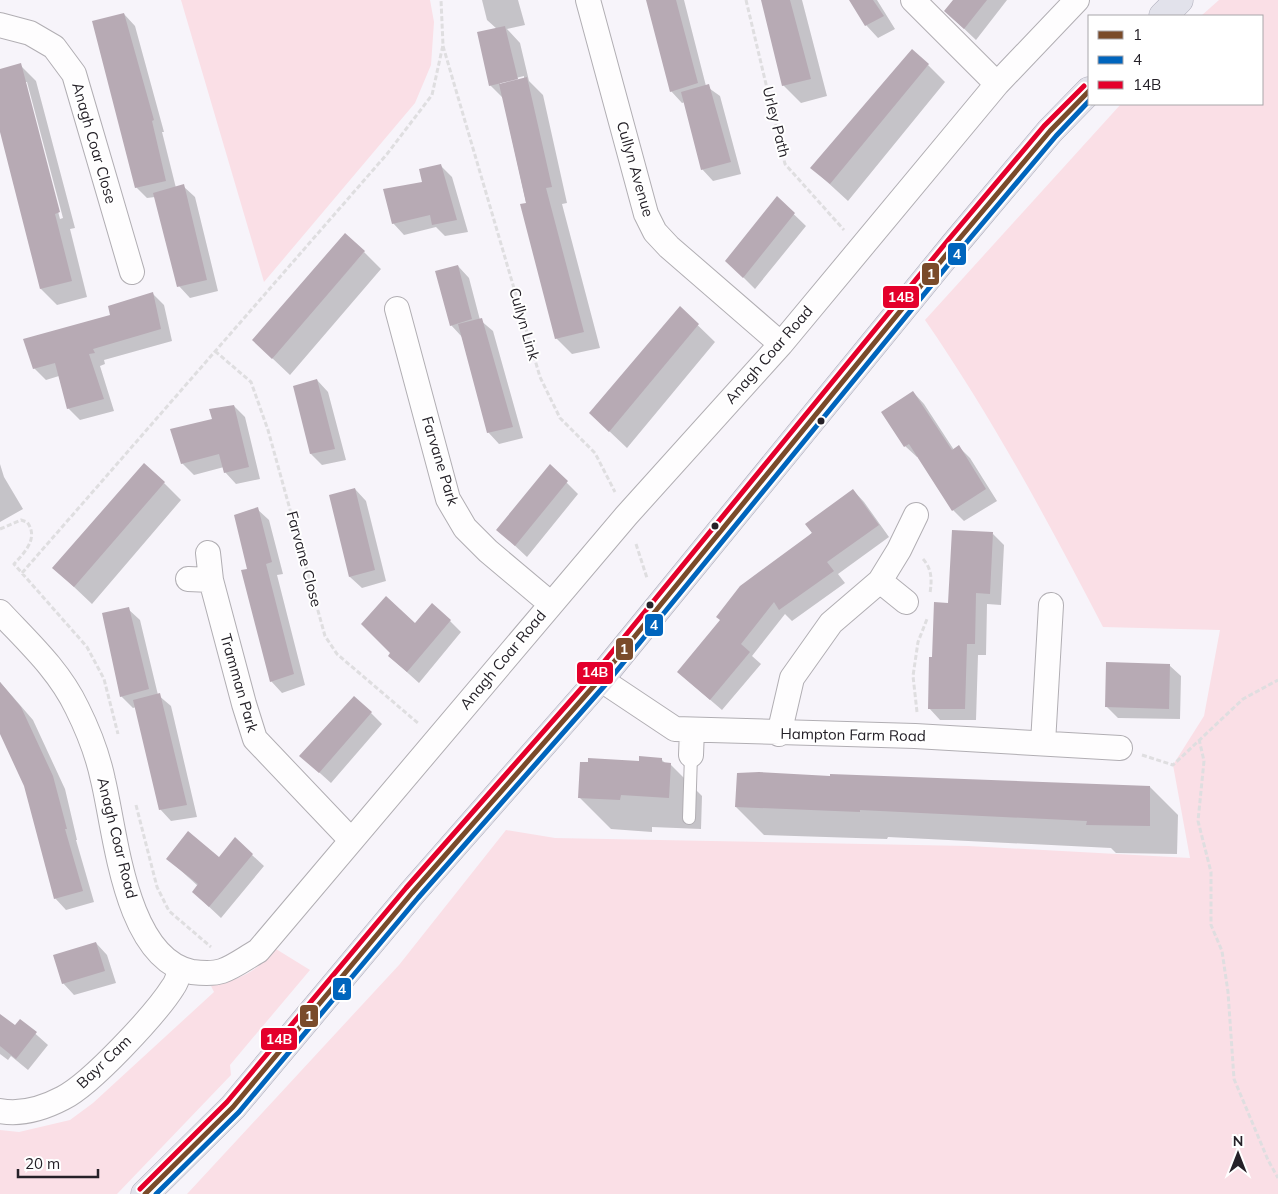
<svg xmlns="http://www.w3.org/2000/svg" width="1278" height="1194" font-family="Mulish,sans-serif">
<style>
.green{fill:#fadfe6}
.shadow{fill:#0003;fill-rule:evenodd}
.building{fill:#b7aab4}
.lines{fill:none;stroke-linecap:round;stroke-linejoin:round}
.service-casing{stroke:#b1aeb3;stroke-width:14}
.minor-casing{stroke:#b1aeb3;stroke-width:26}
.trunk-casing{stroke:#adacb9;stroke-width:29}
.path{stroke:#dfdee0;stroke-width:3;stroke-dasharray:5 2.5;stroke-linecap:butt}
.service{stroke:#fefdfe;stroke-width:12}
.minor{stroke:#fefdfe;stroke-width:24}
.trunk{stroke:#e2e2eb;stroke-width:28}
.bus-1-casing{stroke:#fff;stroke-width:9}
.bus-2-casing{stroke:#fff;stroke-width:9}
.bus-3-casing{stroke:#fff;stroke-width:9}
.bus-1{stroke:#7a4b2a;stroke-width:5}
.bus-2{stroke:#0065bd;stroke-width:5}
.bus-3{stroke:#e4002b;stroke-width:5}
.bus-dot{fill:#252128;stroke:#fff;stroke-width:2}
.labels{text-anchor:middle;stroke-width:4;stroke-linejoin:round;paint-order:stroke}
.street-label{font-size:15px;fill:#252128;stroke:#fff}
.line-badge{stroke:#fff;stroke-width:2}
.badge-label{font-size:14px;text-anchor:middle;font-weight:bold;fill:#fff}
</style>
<rect width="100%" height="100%" fill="#f7f4fa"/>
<path class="green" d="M181,0H430L434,22L431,65L415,103L264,282Z
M1219,0H1278V1194H187L399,965L506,830L555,838L968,846L1190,858L1173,765L1204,716L1220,630L1103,627C1049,523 992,417 925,320L1121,104H1262V16H1201Z
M276,949L310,970L230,1065L231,1075L117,1194H0V1130L19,1132L70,1120L93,1103L214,992L211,986C244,977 253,974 276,949Z"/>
<path class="shadow" d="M482,0H518L525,25L507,29L520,43L529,81L543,95L567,203L562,204L600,348L572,354L556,338L503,98L490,85L497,29L487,20ZM524,76V79L500,85V82Z
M647,0H684L706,86L720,96L741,174L713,181L702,169L685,102L682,103L671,91Z
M762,0H802L827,96L801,103L783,85Z
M850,0H877L895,29L878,38L866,25Z
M955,0H1007L976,40L957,22Z
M124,14L135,26L164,132H162L176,188L183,186L195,197L218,291L190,298L179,286L155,197L147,198L136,187Z
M20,65L36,81L75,228L70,229L87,297L57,305L41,289L0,128V70ZM24,82H27L63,218L60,219Z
M928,65L945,82L848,201L812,168Z
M441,166L452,177L468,232L445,236L436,227L404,235L393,223L423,183Z
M777,198L806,226L755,289L738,272Z
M364,252L381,269L290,375L271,357Z
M458,266L469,278L480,320L493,331L523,438L499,444L488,432L462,337L451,325Z
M153,294L164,305L172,341L104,360L105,364L100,366L114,411L80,420L68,408L59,376L46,380L34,368L112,316Z
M680,308L715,342L627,448L608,430Z
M317,380L328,392L346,460L322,465L311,454Z
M913,392L924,404L954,450L959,447L970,458L997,501L964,521L953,510L918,456L917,457L905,446Z
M234,406L245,417L260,479L236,484L225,472L224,467L194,475L182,463L213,420Z
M0,464L4,477L23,509L0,522Z
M550,466L578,494L527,557L498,530Z
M164,483L181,500L92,604L54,568Z
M355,489L366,501L386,581L362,588L350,577Z
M853,490L864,502L889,537L838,574L845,583L792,621L785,614L752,656L761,664L722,710L678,672Z
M257,509L269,520L283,574L277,575L305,685L282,693L271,681L249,570Z
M993,534L1004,545L1001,605L987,604L986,655H978L976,720H940L929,708L933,658L949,604Z
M128,609L140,620L158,695L171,706L197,817L171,821L160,809L136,707L133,708L121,696Z
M450,621L461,632L419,683L389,656L415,625Z
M1169,665L1181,676L1180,719L1118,718L1106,706Z
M0,682L33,720L65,789L77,840H76L94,902L66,910L55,898L25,785L0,731Z
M371,713L382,724L331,783L301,756Z
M661,759L666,764H670L702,796L701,829L652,827V832L611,829L579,797L640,762Z
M1150,787L1178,815L1177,854L1116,853L1111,848L888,837L887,839L764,835L736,807Z
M252,855L264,866L221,918L205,903L198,886L168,859L220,858Z
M96,943L107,955L116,983L74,995L63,983Z
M0,1015L15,1027L20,1020L48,1045L28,1070L11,1056L8,1060L0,1054Z"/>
<path class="building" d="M646,0H676L698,83L670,92Z
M761,0H790L811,79L782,86Z
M849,0H873L884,16L865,26Z
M953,0H987L964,29L944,11Z
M124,13L154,120L152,121L166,181L135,188L92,21Z
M505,26L518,79L489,86L477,32Z
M912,49L929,64L830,184L810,168Z
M21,63L60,212L55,214L72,281L40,289L0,132V69Z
M527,77L552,187L546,188L584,332L555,339L520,204L526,203L499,84Z
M709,84L731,162L701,170L681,92Z
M441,164L457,220L432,225L430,215L392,224L383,189L422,182L419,169Z
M184,184L207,280L177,287L153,193Z
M777,196L795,213L743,278L725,261Z
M345,233L365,251L272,359L252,340Z
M458,265L472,319L450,326L435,271Z
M153,292L161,329L93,349L95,353L89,354L104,399L67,409L55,363L33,369L23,339L110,315L108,306Z
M680,306L699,324L609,432L589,413Z
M482,318L513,427L487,433L458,324Z
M317,379L335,449L310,454L293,386Z
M913,391L952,450L959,445L986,489L952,511L909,444L904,447L881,412Z
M234,405L249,467L224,473L219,454L181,464L170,429L212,419L209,409Z
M144,463L165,482L74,587L52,568Z
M550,464L568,481L515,546L496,530Z
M355,488L375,570L349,577L329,495Z
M853,489L879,525L827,562L834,571L779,610L774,602L741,644L750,652L710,700L677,672L720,620L716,617L740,586L812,533L805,524Z
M258,507L272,562L266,564L294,674L270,682L241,570L247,569L234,515Z
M952,530L993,532L990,594L976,593L975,644H967L965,709H928L929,657H932L934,602L948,603Z
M386,596L415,623L432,603L451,620L407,672L388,656L390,653L361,624Z
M129,607L149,689L120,697L102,613Z
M1106,662L1170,664L1169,709L1105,707Z
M0,682L21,707L53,776L67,829H65L83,891L54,899L24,786L0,734Z
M160,693L187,805L159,810L133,700Z
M354,696L372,712L319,773L299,756Z
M639,756L662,758V762L671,763L669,798L621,795L620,800L578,798L580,762H588V758L639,761Z
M759,772L830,776V774L1150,786V826L1086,825L1087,821L860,810V812L735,807L737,773Z
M188,831L219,857L235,837L253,854L209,907L192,892L198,884L166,859Z
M96,942L105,971L62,984L53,955Z
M0,1014L15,1025L20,1019L37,1032L16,1059L0,1046Z"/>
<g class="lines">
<defs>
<path id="service" d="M689,818L691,755"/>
<path id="minor" d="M588,0L646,214L655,232L669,247L781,344
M913,0L997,84
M0,25L30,33L54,47L74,74L132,272
M397,309L448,499L465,528L488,551L551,604
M208,553L211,580L244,704L255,739L351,840
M188,579L211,580
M880,581L906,602
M0,612C28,642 59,670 77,708C88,730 98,756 103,780C116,834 125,958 192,972C201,973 213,974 222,971C234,967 247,957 258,951L626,516L781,344L997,84L1077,0
M600,679L675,729L915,736L1120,748
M779,734L792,678L831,623L880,581L899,550L916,515
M1043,743L1051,605
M691,755L692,730
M0,1111C22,1115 44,1108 63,1098C91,1084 156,1014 173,987C177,982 178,975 181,969"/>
<path id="trunk" d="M1163,16L1179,0
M145,1194L233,1107L412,893L600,679L955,244L1050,131L1089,91"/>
</defs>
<use href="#service" class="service-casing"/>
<use href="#minor" class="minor-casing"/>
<use href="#trunk" class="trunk-casing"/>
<path class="path" d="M746,0L785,164L844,230
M443,46L540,377L560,418L595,453L615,492
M215,351L251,382L268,430L325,636L337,654L419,724
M0,529L21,520L27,522C39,538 25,552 14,564L87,647L104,679L118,734
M636,544L647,578
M923,559C932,569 932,580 930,593
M22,573L387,154L432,95L443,45L441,0
M917,712L913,676L918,642L927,619
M1199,739L1204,761L1198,821L1211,872V925L1222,951L1228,992L1234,1079L1268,1160L1278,1178
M1142,755L1173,765L1243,699L1278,680
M136,805L157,887L169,911L211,947"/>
<use href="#service" class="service"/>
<use href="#minor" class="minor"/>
<use href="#trunk" class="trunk"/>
<defs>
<path id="bus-1" d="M145,1194L233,1107L412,893L600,679L955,244L1050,131L1089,91"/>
<path id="bus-2" d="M156,1194L239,1112L418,898L606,684L961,249L1056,136L1089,101"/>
<path id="bus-3" d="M140,1189L227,1102L406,888L594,674L949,239L1044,126L1084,86"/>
</defs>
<use href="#bus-1" class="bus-1-casing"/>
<use href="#bus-2" class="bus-2-casing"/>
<use href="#bus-3" class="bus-3-casing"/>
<use href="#bus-1" class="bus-1"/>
<use href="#bus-2" class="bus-2"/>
<use href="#bus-3" class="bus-3"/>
</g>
<g class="bus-dot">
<circle cx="821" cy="421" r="4.5"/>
<circle cx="715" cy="526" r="4.5"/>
<circle cx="650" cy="605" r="4.5"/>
</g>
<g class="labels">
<g class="street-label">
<text transform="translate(776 122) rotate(76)" y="5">Urley Path</text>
<text transform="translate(94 143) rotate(74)" y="5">Anagh Coar Close</text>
<text transform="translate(635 169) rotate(74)" y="5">Cullyn Avenue</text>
<text transform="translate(524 324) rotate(74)" y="5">Cullyn Link</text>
<text transform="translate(769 355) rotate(-49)" y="5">Anagh Coar Road</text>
<text transform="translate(440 461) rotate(73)" y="5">Farvane Park</text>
<text transform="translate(304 559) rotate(75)" y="5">Farvane Close</text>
<text transform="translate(503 660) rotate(-50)" y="5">Anagh Coar Road</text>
<text transform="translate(239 683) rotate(74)" y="5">Tramman Park</text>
<text transform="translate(853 735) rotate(1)" y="5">Hampton Farm Road</text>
<text transform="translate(117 838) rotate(76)" y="5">Anagh Coar Road</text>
<text transform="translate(104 1062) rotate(-44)" y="5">Bayr Cam</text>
</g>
</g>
<g class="line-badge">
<rect x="947" y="242" width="20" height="24" rx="5" fill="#0065bd"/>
<rect x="921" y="262" width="19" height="24" rx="5" fill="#7a4b2a"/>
<rect x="882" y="285" width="38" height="24" rx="5" fill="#e4002b"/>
<rect x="644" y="613" width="20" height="24" rx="5" fill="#0065bd"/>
<rect x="615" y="637" width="19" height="24" rx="5" fill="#7a4b2a"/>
<rect x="576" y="661" width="38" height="24" rx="5" fill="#e4002b"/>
<rect x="332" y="977" width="20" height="24" rx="5" fill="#0065bd"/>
<rect x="299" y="1004" width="20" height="24" rx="5" fill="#7a4b2a"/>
<rect x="260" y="1027" width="38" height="24" rx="5" fill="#e4002b"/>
</g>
<g class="badge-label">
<text x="957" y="259">4</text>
<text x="931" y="279">1</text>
<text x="901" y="302">14B</text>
<text x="654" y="630">4</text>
<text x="624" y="654">1</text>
<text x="595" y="677">14B</text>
<text x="342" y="994">4</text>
<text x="309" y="1021">1</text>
<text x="279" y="1044">14B</text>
</g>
<rect x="1088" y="15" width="175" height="90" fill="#ffffff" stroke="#a8a6a9"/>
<rect x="1098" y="31" width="25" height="8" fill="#7a4b2a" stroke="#a8a6a9"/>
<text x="1133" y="40" font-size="15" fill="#252128">1</text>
<rect x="1098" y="56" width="25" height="8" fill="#0065bd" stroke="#a8a6a9"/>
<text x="1133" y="65" font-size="15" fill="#252128">4</text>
<rect x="1098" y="81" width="25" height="8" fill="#e4002b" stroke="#a8a6a9"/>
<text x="1133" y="90" font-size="15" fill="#252128">14B</text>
<g transform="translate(1238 1154)" stroke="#ffffff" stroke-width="4" paint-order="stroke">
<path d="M0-4L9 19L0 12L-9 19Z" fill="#252128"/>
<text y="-8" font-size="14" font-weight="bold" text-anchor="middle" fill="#252128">N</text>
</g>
<path d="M18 1169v8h80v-8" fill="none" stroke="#252128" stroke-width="2.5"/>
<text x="25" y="1169" font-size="15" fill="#252128" stroke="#ffffff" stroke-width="4" paint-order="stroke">20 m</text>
</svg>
